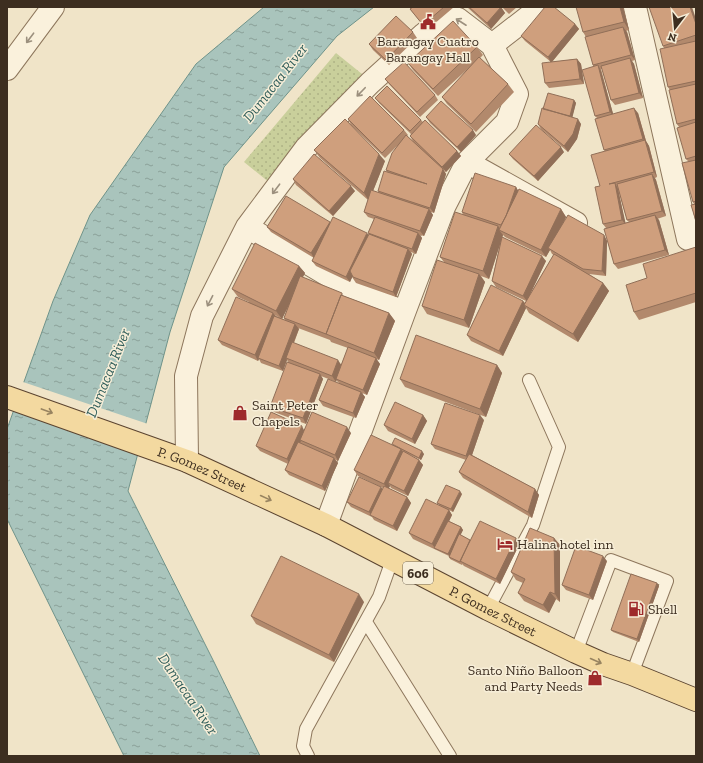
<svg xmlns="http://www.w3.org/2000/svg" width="703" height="763" font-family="'Zilla Slab',serif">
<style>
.grass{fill:url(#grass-dots)}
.water{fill:url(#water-ripples);stroke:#6f938a}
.pier{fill:#f0e4c8}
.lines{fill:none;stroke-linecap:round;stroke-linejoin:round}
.service-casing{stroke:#8d765c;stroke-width:14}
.minor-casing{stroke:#8d765c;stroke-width:24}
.tertiary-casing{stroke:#8d765c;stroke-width:24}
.primary-casing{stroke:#5b4430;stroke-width:24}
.service{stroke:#faf1dc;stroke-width:12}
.minor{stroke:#faf1dc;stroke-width:22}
.tertiary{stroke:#faf1dc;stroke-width:22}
.primary{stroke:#f3d9a0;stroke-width:22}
.wall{fill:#b2896c;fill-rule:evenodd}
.shaded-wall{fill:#916f58}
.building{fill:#cf9f7d;stroke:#916f58}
.oneway{stroke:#9c907e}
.oneway2{stroke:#988460}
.labels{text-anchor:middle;stroke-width:3;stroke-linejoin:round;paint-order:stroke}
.shield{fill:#f7eed8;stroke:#756857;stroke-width:1}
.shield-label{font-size:13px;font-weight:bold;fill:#3d2e20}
.poi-label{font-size:14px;fill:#3d2e20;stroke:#f7eed8;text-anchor:start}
.street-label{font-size:14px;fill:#3d2e20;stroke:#f7eed8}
.water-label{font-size:15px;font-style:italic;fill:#2f5d5a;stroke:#f7eed8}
</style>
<defs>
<pattern id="grass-dots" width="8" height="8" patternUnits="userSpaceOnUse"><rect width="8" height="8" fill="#c9cf9b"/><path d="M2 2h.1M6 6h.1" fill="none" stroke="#aeb285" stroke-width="1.8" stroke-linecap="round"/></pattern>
<pattern id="water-ripples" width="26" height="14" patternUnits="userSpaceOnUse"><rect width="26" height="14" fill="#a9c4bc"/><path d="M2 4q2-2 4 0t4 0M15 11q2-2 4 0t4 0" fill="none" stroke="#8ba098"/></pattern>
</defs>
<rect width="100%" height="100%" fill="#f0e4c8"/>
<path class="grass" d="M336,53L362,74L270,183L244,162Z"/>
<path class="water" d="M264,7H374L337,36L224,167L170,332L128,491L214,662L260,756H124L7,519V429L53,301L90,215L196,64Z"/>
<path class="pier" d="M23,382L148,424L145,432L140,444L13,407L21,384Z"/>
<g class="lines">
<defs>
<path id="service" d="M488,609L533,525L559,447L529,380
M366,622L450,756
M576,652L611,560L667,581L632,674
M308,756L303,746L306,729L379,597L392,560"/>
<path id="minor" d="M635,7L688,239
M492,45L541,7
M467,162L576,223
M247,227L336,280L404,313
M187,461L186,376L202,316L247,227L306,148L370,83L424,34L446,16L458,19L492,45L517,94L507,122L467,162L444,207L404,313L326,525"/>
<path id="tertiary" d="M7,69L53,7"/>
<g id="primary">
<path id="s1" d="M7,397L187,461L326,525L488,609L576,652L603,664L632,674L696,700"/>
</g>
</defs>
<use href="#service" class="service-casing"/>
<use href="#minor" class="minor-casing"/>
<use href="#tertiary" class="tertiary-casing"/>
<use href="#primary" class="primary-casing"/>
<use href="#service" class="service"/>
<use href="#minor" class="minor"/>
<use href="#tertiary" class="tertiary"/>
<use href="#primary" class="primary"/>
</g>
<path class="wall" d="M413,7H454L427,30L410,9Z
M467,7H501L505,13L491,29Z
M502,7H517L509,14Z
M623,7L629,30L626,31L627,32L635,60L632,61L634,64L643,98L615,105L611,100L602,69H601L613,114L638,113L646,141L649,146L657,177L655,178L656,180L666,216L657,219L659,220L669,255L618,269L614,264L606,228L603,224L600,186L605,151L604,150L597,118L595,116L593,66V65L586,37L583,32ZM618,189L627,220L629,222L625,223Z
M696,19V221L694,204L693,202L689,162L686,159L679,127L677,124L670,90L668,87L664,48L663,46Z
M575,24L579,29L552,62L577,59L581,64L584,84L549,88L545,83L551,62L525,41L521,36Z
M413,32L417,38L389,65L373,50L369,44Z
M477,47L483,55L480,58L508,84L514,92L476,132L447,104L442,97L471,66L438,96L413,70L408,63Z
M385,79L435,95L438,100L420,117L389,84Z
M375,98L421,120L423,122L457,151L461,156L446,172L435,162L443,169L446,174L434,213L431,212L433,215L424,236L420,235L422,238L416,254L411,252L412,254L396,297L356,283L352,277L350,282L316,266L312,261L314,258L271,232L267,227L330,223L368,235H370L368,233L374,219L368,217L364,212L368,200L320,158L314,150L385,161L373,191L379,193L378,191L387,172L386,170L397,146L385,158L351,125L348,119L404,130L408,135L407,136L413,141L410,136L411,134L379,103Z
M574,100L576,103L572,117L581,124L577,139L568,152L541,129L538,124L543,109Z
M426,117L476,135L461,152L430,123Z
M564,152L538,181L513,159L509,154Z
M293,179L355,191L333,216L296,185Z
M516,187L518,191L561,209L566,217L564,222L604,235L607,241L606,276L589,274L603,283L609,291L578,342L529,313L526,308L503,356L471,341L467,335L523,301L525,303L526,301L496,287L492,281L500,244L489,279L481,276L485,282L469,328L427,314L422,306L444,262L440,257L463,215L462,212ZM503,235L505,237L546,257L550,250L552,254L554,255L529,296L546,261L502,237Z
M696,248V302L639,320L634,312L647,278Z
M299,266L305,273L302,278L344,296L389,313L395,321L379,360L376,359L380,364L367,395L362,393L365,397L356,418L323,406L319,400L339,383L336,380V382L321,376L323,379L306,424L274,412L270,407L289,363L287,360L283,371L261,363L259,359L258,361L222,345L218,340L249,302L238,297L232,289ZM289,304L284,318L285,320L276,316L275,315L282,319ZM298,328L330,340L331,342L348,348L341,365L294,343L299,329Z
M497,365L502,373L486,417L405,387L400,379Z
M423,415L427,421L415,444L388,431L384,425Z
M484,420L472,455L535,489L539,495L532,518L463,478L459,472L466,460L435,449L431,444Z
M304,430L351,433L338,461L334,459L338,463L325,491L289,475L285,470L288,464L260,451L256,446Z
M393,445L424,454L421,460L402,451L419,460L423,465L408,496L391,488L390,486L388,488L407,497L411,503L397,531L374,520L372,517L351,507L347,502L383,489V488L358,476L354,470Z
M462,494L453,512L449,510L452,515L449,521L461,527L463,530L460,535L470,540L520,543L500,584L464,566L462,564V565L450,559L449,556L413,539L409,533L439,505L437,503Z
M554,538L560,545V602L556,599L549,613L524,601L518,593L523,583L516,580L511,572Z
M607,561L593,600L566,590L562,585Z
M659,586L639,642L613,632L611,630Z
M364,602L334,662L256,624L251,616Z"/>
<path class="shaded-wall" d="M501,7L505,13L491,29L487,23Z
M620,7H623L629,30L624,22Z
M690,7H692L696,19V24Z
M575,24L579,29L551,63L548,57Z
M623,27L627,32L635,60L631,55Z
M630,58L634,64L643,98L639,93Z
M577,59L581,64L584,84L580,79Z
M598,65L601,71L614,117L610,112Z
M574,100L576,103L572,119L570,116Z
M634,108L638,113L646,141L649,146L657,177L654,172L646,143L643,139Z
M578,119L581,124L577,139L568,152L564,146Z
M473,130L476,135L461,152L457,147Z
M561,147L564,152L538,181L534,176Z
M457,151L461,156L446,172L442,167Z
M379,154L385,161L369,201L364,193Z
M443,169L446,174L434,213L430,208Z
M652,174L656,180L666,216L662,211Z
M615,183L618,189L626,225L622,220Z
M351,186L355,191L333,216L329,211Z
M516,187L519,192L503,226Z
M429,209L433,215L424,236L420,231Z
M561,209L566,217L550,249L548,248L550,250L546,257L541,250Z
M655,215L659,220L669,255L665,250Z
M330,222L333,227L314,258L311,253Z
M498,226L501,230H499L503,235L489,279L483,271Z
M367,233L371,238L350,282L346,277Z
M418,233L422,238L416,254L412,249Z
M604,235L607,241L606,276L602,271Z
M408,249L412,254L396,297L393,292Z
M542,256L546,261L527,301L523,296Z
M299,266L305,273L282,319L276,311Z
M479,274L485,282L469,328L464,320Z
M603,283L609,291L578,342L573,334Z
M523,301L527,306L524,305L526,308L503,356L499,351Z
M273,313L277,318L258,358L259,359L258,361L255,355Z
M389,313L395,321L379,360L374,353Z
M295,324L299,329L287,359L286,358L287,360L283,371L279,366Z
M376,358L380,364L367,395L363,390Z
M338,360L342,366L336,382L332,376Z
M497,365L502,373L486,417L480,409Z
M320,374L323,379L306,424L303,418Z
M361,392L365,397L356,418L353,413Z
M423,415L427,421L415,444L412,439Z
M480,415L484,420L470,461L466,456Z
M302,426L305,432L300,440L301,441L290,465L287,459Z
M347,427L351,433L338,461L335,455Z
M401,449L405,454L388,483L390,486L388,490L384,484Z
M422,451L424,454L421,460L419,458Z
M334,458L338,463L325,491L322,486Z
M419,460L423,465L408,496L404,491Z
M381,487L385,492L372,516L369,512Z
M535,489L539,495L532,518L528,512Z
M460,491L462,494L453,512L451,509Z
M407,497L411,503L397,531L393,526Z
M449,510L452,515L436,549L435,548L432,544Z
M461,527L463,530L450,557L448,554Z
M516,538L520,543L500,584L496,579Z
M554,538L560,545V602L555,594Z
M603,556L607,561L593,600L589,595Z
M657,583L659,586L639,642L637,639Z
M550,592L556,599L549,613L543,605Z
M359,594L364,602L334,662L329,655Z"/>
<path class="building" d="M413,7H444L423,25L410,9Z
M469,7H501L487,23Z
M545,7H554L575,24L548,57L521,36Z
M576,7H620L624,22L583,32Z
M649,7H690L696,24V35L663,46Z
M396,16L413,32L386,60L369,44Z
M453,21L477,47L433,89L408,63Z
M623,27L631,55L593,65L585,37Z
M696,41V81L668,87L660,49Z
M479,57L508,84L471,124L442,97Z
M630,58L639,93L611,100L601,66Z
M577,59L580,79L545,83L542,63Z
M404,62L435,95L417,112L385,79Z
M598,65L610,112L595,116L582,70Z
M696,84V119L677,124L669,90Z
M387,86L421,120L410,131L375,98Z
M548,93L574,100L570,116L543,109Z
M370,96L404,130L382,153L348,119Z
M441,101L473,130L457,147L426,117Z
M542,108L578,119L573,134L564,146L538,124Z
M634,108L643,139L604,150L595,119Z
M345,119L379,154L364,193L314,150Z
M425,120L457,151L442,167L410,136Z
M696,122V156L686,159L677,128Z
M536,125L561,147L534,176L509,154Z
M406,135L443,169L430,208L378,191L384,171L427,184L386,170L392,153Z
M645,140L654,172L609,184L615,183L622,220L603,224L595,187L600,186L591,155Z
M314,154L351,186L329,211L293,179Z
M696,160V201L693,202L682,163Z
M475,173L516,187L506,216L501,225L462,212Z
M652,174L662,211L627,220L617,184Z
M519,189L561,209L541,250L499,230Z
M371,190L429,209L420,231L364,212Z
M286,196L330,222L311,253L267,227Z
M696,204V221L691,205Z
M455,212L498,226L483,271L440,257Z
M568,215L604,235L602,271L583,269L548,248Z
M655,215L665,250L614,264L604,229Z
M333,217L367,233L346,277L312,261Z
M375,217L418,233L412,249L368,233Z
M369,234L408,249L393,292L353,277L350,271Z
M502,237L542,256L523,296L492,281Z
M255,243L299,266L276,311L232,289Z
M696,247V293L634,312L626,285L647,278L643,264Z
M554,254L603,283L573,334L524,305Z
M437,260L479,274L464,320L422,306Z
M300,276L342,293V295H341L326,334L284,318Z
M491,285L523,301L499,351L467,335Z
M341,295L389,313L374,353L326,334Z
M236,297L273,313L255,355L218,340Z
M274,316L295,324L279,366L258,358Z
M416,335L497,365L480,409L400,379Z
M292,342L338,360L332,376L286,358Z
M348,347L376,358L363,390L336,379Z
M287,362L320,374L303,418L270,407Z
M328,379L361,392L353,413L319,400Z
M395,402L423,415L412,439L384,425Z
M445,403L480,415L466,456L431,444Z
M271,412L302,426L287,459L256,446Z
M312,412L347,427L335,455L300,440Z
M371,435L401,449L384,484L354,470Z
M395,438L422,451L419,458L392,444Z
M298,442L334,458L322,486L285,470Z
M403,451L419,460L404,491L388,483Z
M469,454L535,489L528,512L459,472Z
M359,477L381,487L369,512L347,502Z
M446,485L460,491L451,509L437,503Z
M384,486L407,497L393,526L370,515Z
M426,499L449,510L432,544L409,533Z
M448,521L461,527L448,554L434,548Z
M480,521L516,538L496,579L460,561Z
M530,528L554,538L555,594L550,592L543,605L518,593L525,579L511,572Z
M459,534L470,540L460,562L449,557Z
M576,546L603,556L589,595L562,585Z
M281,556L359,594L329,655L251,616Z
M631,574L657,583L637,639L611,630Z"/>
<defs><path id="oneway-shaft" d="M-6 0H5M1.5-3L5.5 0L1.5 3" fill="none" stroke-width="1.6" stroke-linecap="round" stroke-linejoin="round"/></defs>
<g class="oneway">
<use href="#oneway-shaft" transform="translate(461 22) rotate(-147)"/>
<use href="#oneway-shaft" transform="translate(30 38) rotate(127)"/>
<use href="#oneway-shaft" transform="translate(361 92) rotate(134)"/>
<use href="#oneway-shaft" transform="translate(276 189) rotate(127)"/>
<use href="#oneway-shaft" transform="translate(210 301) rotate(117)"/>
</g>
<g class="oneway2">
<use href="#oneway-shaft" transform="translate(47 411) rotate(20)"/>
<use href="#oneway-shaft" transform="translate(266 498) rotate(25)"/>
<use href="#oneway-shaft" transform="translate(596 661) rotate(24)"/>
</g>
<defs>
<symbol id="civic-bare" viewBox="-9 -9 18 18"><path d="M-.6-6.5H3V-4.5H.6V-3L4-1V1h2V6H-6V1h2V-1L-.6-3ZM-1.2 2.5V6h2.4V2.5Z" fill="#9e2a2b" stroke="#f7eed8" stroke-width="2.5" paint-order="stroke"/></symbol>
<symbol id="shop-bare" viewBox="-9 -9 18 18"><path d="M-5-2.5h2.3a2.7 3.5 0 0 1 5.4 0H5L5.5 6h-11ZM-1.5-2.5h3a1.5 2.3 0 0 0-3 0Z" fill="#9e2a2b" stroke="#f7eed8" stroke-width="2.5" paint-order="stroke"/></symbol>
<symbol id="hotel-bare" viewBox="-9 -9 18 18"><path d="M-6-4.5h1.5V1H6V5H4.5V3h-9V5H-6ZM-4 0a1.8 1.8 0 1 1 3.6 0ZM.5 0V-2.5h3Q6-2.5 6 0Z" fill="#9e2a2b" stroke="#f7eed8" stroke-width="2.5" paint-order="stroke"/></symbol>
<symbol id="fuel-bare" viewBox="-9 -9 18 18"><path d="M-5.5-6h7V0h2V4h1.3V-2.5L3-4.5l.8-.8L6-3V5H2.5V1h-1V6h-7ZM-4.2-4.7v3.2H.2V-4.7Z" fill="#9e2a2b" stroke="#f7eed8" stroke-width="2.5" paint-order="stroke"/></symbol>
</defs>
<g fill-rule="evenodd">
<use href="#civic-bare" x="417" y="11" width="22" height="22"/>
<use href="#shop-bare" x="229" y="402" width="22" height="22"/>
<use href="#hotel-bare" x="494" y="533" width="22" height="22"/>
<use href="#fuel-bare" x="625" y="598" width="22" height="22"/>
<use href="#shop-bare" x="584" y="667" width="22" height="22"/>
</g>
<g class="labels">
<rect class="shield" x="403" y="562" width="30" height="22" rx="3"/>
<g class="shield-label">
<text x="418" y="578">606</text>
</g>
<g class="poi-label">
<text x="428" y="46" text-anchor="middle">Barangay Cuatro<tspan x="428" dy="16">Barangay Hall</tspan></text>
<text x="252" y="410">Saint Peter<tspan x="252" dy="16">Chapels</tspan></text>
<text x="517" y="549">Halina hotel inn</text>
<text x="648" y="614">Shell</text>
<text x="583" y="675" text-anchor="end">Santo Niño Balloon<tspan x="583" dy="16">and Party Needs</tspan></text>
</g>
<g class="street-label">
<text dy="5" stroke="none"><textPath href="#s1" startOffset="208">P. Gomez Street</textPath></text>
<text dy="5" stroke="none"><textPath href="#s1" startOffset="532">P. Gomez Street</textPath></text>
</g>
<g class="water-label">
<text transform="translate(275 83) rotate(-52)" y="5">Dumacaa River</text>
<text transform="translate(108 373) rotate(-68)" y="5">Dumacaa River</text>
<text transform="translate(188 694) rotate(56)" y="5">Dumacaa River</text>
</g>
</g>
<rect width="703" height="763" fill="none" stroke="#3d2e20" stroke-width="16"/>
<g transform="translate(675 28) rotate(196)" stroke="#f7eed8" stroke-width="3" paint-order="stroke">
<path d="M0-3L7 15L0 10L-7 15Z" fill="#3d2e20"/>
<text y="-6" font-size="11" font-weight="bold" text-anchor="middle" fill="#3d2e20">N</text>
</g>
</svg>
